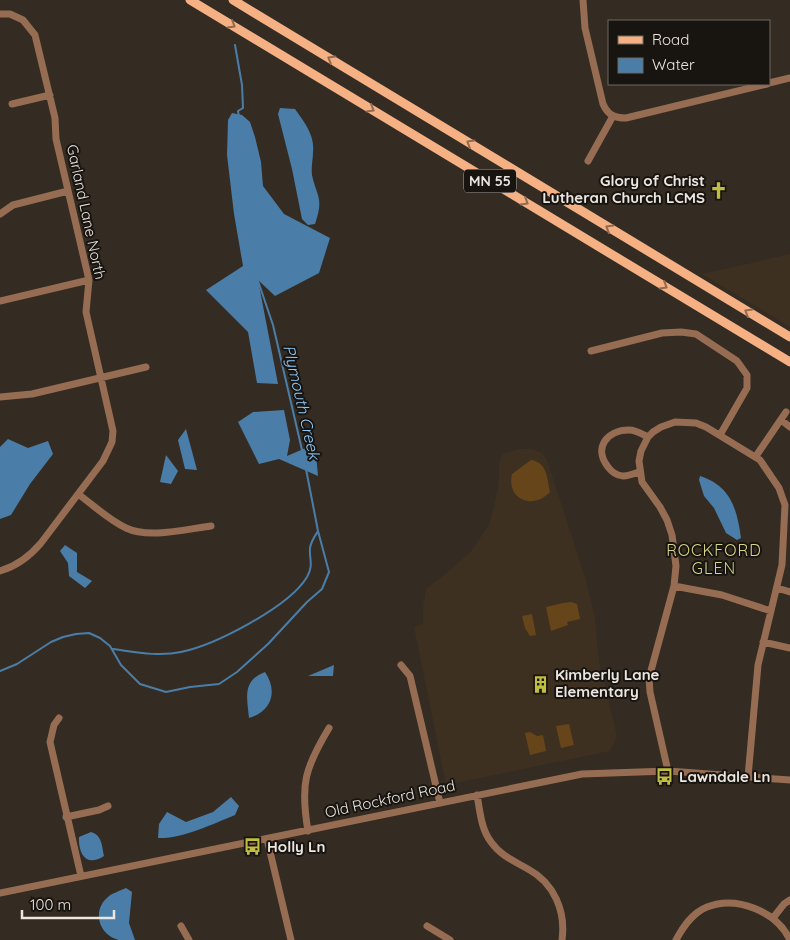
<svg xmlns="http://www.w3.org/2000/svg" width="790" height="940" font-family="Quicksand,sans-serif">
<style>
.built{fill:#3d3021}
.green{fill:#66451a}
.water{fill:#4a7ea9}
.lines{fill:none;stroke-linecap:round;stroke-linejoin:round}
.stream{stroke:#4a7ea9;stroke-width:2}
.minor{stroke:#966d52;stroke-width:7}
.major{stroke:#f5b184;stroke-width:9}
.oneway{stroke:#926a50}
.labels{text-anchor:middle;stroke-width:4;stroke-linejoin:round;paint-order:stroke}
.shield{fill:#181410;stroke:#aca7a2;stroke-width:1}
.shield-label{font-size:14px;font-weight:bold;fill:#ece6e0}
.poi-label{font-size:15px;font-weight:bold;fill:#ece6e0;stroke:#181410;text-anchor:start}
.street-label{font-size:15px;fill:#ece6e0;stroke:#181410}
.water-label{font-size:16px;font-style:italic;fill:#8cc7f9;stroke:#181410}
.neighbourhood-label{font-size:16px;letter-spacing:1px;fill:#d6d587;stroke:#181410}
</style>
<rect width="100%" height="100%" fill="#342b22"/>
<path class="built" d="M790,254V327L702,274Z
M520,449H532L542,453L547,460L586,580L595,618L599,661L617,736L610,751L446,785L414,627L423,624V608L426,589L454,567L472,550L488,526L494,507L499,480V465L502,455L508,452Z"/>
<path class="green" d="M531,460C547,462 547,478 550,492C533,510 506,500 512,474Z
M563,603L571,602L577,604L580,619L567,622L568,625L551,631L546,607Z
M532,614L536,635L530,636L525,628L522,616Z
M569,724L574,745L561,748L556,726Z
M530,732L537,736L543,735L546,751L530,755L525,733Z"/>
<path class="water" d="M280,108L295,109C304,122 315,135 313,152C313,160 311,166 312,175C317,198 324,197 315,224L308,225L302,219L292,169L278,114Z
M232,113L242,115L250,122L255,137L261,162L263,186L284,214L330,238L319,273L275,296L258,280L278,384L257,383L248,332L206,290L243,266L234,214L227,155L228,120Z
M284,410L290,440L287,456L315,444L318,476L279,459L259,464L238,422L253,412Z
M186,429L197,470L185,469L178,440Z
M8,439L28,448L48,441L53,454L30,484L11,515L0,519V447Z
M166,455L178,471L171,484L160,482Z
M700,476C731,486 737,509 741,538L737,540L726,533L714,508L704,496L699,480Z
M65,545L77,553V572L92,581L85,588L69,576L68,563L60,551Z
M334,665L333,676H308Z
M265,672C278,691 272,711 249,718C247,697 242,681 265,672Z
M231,797L239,806L235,815C213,824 182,839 158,838L159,824L167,812L186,822L213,812Z
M91,832C102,835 102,846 104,856C86,868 78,853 79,837Z
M126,888L132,892L129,923L135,940C130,940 123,940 119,940C98,935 92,910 108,897C112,893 120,891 126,888Z"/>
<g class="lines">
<path class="stream" d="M235,45L242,85L243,108L238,111L239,117
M257,278L273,325L302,450
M113,649C135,652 159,657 181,652C215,645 289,607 307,577C314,565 309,559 310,548C311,541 315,536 318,531
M0,671L17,664L51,642L63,637L76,634L89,633L100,638L110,646L121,665L140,684L166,692L190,687L219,684L237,672L268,644L307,602L322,589L329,572L318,531L306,469"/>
<path class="minor" d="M583,0L585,28L603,104C608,115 614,118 626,118L767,84
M0,14H10L23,20L35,35L55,118L56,139L89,280L86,312L113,431L112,442L103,461L41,543C30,556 17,566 0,571
M769,83L790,78
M12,104L50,95
M588,161L613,116
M0,214L13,205L68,191
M0,301L89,280
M591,351L662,333L681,332L696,334L737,361L747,375V388L720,435
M0,397L32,394L146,367
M781,420L790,427
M756,456L786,412
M639,472C626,477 617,479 608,467C593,448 607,430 629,430C636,430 642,434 648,437
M78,494C93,505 109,520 126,528C149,539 186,529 211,526
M674,586L722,595L771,611
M777,588L790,592
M763,642L790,648
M401,665L410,676L440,803
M59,718L54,725L50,742L81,876
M668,771L650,692L649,678L674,586L676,566L672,535L667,520L660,507L642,482L639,461L641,451L648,437L653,432L661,427L675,422L696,423L706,427L760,460L779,488L785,505L782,565L758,665L748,777
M477,795C480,811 481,829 491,842C501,856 514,861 528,869C554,883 566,911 562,940
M66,817L99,810L108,806
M308,831C300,784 305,768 329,728
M267,839L291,940
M0,893L582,774L668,771L790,780
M773,918L784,904L790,900
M181,926L189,940
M427,926L450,940
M676,940C683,927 692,913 707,907C737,895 777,912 790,940"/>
<path class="major" d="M190,0L790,362
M233,0L790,337"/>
</g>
<defs><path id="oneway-chevron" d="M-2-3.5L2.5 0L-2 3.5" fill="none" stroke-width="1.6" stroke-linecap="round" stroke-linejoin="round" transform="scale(1.25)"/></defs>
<g class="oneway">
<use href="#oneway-chevron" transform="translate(232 25) rotate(31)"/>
<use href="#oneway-chevron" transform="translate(331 59) rotate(-149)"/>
<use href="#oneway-chevron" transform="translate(371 109) rotate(31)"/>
<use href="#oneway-chevron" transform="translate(470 143) rotate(-149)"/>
<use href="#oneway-chevron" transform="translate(525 202) rotate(31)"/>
<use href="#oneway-chevron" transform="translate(609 228) rotate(-149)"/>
<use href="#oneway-chevron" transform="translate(664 286) rotate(31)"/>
<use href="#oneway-chevron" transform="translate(748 312) rotate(-149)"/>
</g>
<defs>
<symbol id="church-bare" viewBox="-9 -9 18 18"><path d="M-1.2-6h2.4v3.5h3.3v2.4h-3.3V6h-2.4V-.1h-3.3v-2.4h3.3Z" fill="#c0be40" stroke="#181410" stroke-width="2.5" paint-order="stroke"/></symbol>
<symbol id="building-bare" viewBox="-9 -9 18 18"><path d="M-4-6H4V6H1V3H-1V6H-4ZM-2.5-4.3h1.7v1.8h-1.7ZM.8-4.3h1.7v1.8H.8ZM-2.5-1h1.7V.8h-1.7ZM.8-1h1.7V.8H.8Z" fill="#c0be40" stroke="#181410" stroke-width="2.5" paint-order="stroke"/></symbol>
<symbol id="bus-bare" viewBox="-9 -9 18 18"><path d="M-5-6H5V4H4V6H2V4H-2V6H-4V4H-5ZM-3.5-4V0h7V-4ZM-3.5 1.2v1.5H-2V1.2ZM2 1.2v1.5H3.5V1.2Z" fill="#c0be40" stroke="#181410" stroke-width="2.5" paint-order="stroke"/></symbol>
</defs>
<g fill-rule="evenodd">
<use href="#church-bare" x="706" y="178" width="25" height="25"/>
<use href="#building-bare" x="528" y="672" width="25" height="25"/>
<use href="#bus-bare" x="652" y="764" width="25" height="25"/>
<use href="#bus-bare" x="240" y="834" width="25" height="25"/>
</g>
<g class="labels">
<rect class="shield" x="464" y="169.5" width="52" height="23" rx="4"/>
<g class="shield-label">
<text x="490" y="186">MN 55</text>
</g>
<g class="poi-label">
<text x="705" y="186" text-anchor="end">Glory of Christ<tspan x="705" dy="17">Lutheran Church LCMS</tspan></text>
<text x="555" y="680">Kimberly Lane<tspan x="555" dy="17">Elementary</tspan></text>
<text x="679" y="782">Lawndale Ln</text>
<text x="267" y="852">Holly Ln</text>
</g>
<g class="street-label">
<text transform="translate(86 212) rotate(78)" y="5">Garland Lane North</text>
<text transform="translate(390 799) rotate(-12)" y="5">Old Rockford Road</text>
</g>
<g class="water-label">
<text transform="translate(302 402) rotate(77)" y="6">Plymouth Creek</text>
</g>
<g class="neighbourhood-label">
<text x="714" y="556">ROCKFORD<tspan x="714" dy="18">GLEN</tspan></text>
</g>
</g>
<rect x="608" y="20" width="162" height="65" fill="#181410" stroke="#6d6863"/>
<rect x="618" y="36" width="25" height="8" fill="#f5b184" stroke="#6d6863"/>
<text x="652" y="45" font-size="15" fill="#ece6e0">Road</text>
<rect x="618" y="58" width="25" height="15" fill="#4a7ea9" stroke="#6d6863"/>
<text x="652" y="70" font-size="15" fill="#ece6e0">Water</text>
<path d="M22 910v8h92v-8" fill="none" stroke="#ece6e0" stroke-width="2.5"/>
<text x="30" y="910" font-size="15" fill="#ece6e0" stroke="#181410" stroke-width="4" paint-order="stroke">100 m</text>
</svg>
